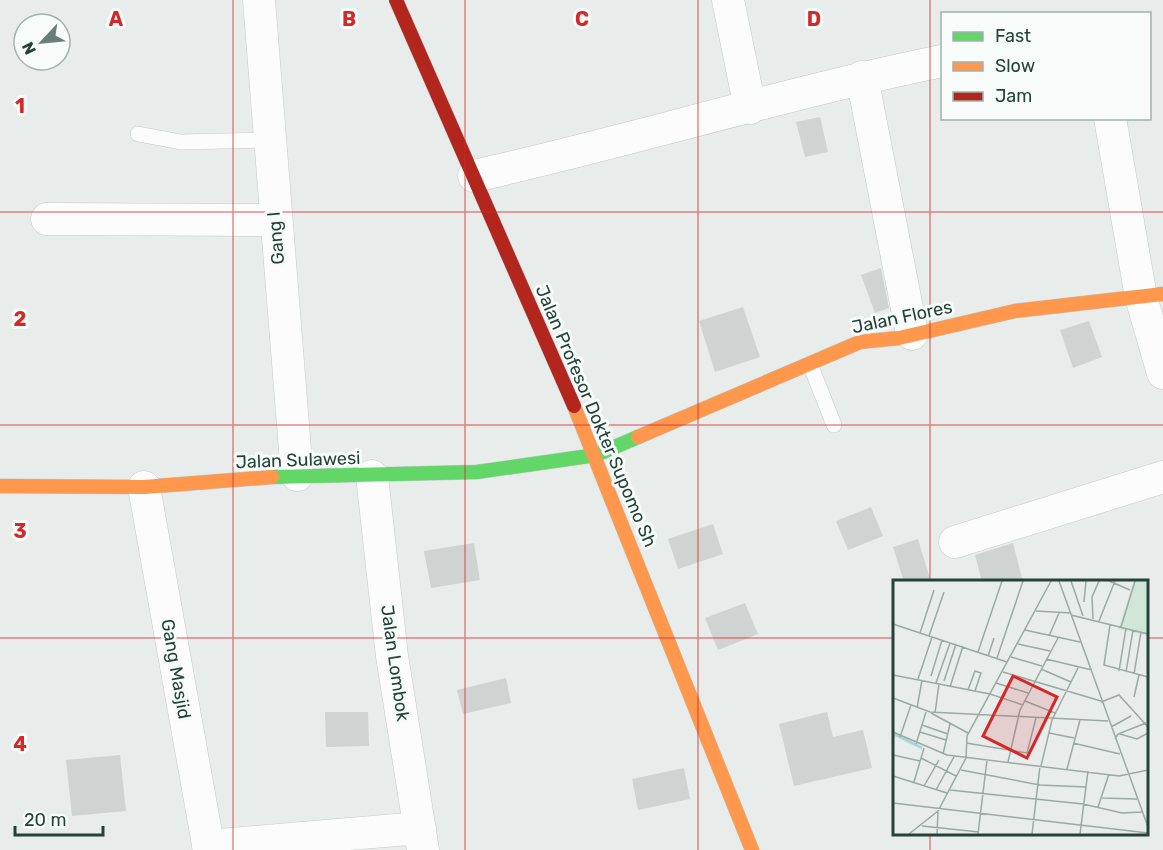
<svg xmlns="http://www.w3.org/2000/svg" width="1163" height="850" font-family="Rubik,sans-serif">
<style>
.building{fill:#cfd4d2}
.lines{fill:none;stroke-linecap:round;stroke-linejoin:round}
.lane-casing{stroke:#c5cac8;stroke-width:16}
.street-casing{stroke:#c5cac8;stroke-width:33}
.fast-casing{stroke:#c3cbc8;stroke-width:15}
.slow-casing{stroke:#c3cbc8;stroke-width:15}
.jam-casing{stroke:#c3cbc8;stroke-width:15}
.lane{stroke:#fcfcfc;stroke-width:15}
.street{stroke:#fcfcfc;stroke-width:32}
.fast{stroke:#63d668;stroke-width:14}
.slow{stroke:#ff974d;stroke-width:14}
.jam{stroke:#b3261e;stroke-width:14}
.grid{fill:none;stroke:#d62828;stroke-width:1.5;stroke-opacity:0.55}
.labels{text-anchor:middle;stroke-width:6;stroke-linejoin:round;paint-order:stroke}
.street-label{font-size:18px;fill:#24423a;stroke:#f7fbf9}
.inset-river{fill:none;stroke:#a9d4db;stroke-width:3}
.inset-road{fill:none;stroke:#9aa9a4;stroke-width:1.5}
.view{fill:#d62828;fill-opacity:0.15;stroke:#d62828;stroke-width:3}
.inset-edge{fill:none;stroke:#24423a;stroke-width:3}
.grid-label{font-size:20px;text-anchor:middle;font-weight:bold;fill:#d62828;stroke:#f7fbf9;stroke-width:6;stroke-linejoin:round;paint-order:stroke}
</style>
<rect width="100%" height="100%" fill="#e8edeb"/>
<path class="building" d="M820,117L828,152L805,157L796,122Z
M881,268L889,308L875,313L861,275Z
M743,307L760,357L715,372L699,321Z
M1089,321L1102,357L1073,368L1060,330Z
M871,507L883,536L848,550L836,521Z
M713,524L723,554L678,569L668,539Z
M918,539L931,582H904L893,547Z
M474,543L480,580L431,588L424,551Z
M1013,543L1023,582H982L975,555Z
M745,603L758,634L718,650L705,618Z
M506,678L511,703L463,714L457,690Z
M325,712H368L369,746L326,747Z
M827,712L833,737L863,730L872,768L794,786L779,724Z
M120,755L126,811L72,816L66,760Z
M684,768L690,799L638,810L632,779Z"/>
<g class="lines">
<defs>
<path id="lane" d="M138,134L181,142L270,140
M810,364L834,425"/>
<path id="street" d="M259,0L297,475
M728,0L750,108
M862,77L912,334
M1110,118L1141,297L1163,373
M474,176C631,141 785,93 942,61
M47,219L275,220
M372,476L392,656L423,850
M144,487L209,850
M955,542L1163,477
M208,846L420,828"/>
<path id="fast" d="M272,477L477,472L596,455L638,437"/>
<path id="slow" d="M574,406L752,850
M638,437L860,342L899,338L1015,311L1163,294
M0,486L144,487L272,477"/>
<path id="jam" d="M396,0L574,406"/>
</defs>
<use href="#lane" class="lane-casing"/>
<use href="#street" class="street-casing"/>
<use href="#fast" class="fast-casing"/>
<use href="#slow" class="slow-casing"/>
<use href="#jam" class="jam-casing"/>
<use href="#lane" class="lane"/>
<use href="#street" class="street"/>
<use href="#fast" class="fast"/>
<use href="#slow" class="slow"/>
<use href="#jam" class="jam"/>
</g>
<path class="grid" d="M233,0V850M465,0V850M698,0V850M930,0V582M0,212H1163M0,425H1163M0,638H894M1146,638H1163M930,834V850"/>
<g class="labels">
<g class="street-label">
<text transform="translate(276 238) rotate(-95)" y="6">Gang I</text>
<text transform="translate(902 317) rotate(-12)" y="6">Jalan Flores</text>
<text transform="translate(596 416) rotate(67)" y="6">Jalan Profesor Dokter Supomo Sh</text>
<text transform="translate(298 460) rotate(-2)" y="6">Jalan Sulawesi</text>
<text transform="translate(395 663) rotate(82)" y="6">Jalan Lombok</text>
<text transform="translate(176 669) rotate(80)" y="6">Gang Masjid</text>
</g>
</g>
<g transform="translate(893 580)">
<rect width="255" height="255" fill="#e8edeb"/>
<path d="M241,1H255V56L225,49Z" fill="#d1e6d8"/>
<path class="inset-river" d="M1,154L29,168"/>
<path class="inset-road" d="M166,1L255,247M178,1L190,36M216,1L237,10M191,22L193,1M143,31L178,33M178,35L255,54M200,39L199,17L206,1M206,41L222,1M0,44L114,82M217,45L211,85L255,97M228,47L242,1M132,50L187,62M27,53L41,10M36,56L51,12M156,56L166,33M125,64L157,71M85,72L109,1M95,76L101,58M118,77L149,86M104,78L130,1M153,79L199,90M148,89L178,102M226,91L233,48M110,92L208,121M233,92L240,50M241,94L248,52M0,95L97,114L130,125M38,96L49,60M25,99L39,57M51,101L63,64M43,103L57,63M103,103L135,113M57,107L70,66M75,110L82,91L88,93L82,111M241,117L246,95M0,118L37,132L215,141M132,121L162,133M208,122L226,115L255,147M24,128L29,100M38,133L75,153M42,133L46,104M29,145L55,154M218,147L238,136M0,152L54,175L226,196L255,190M27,152L53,160M156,153L181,158M227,154L244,159L255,153M7,157L18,125M222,159L225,154L253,143M73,163L134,173L143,138M180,163L227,174M23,164L33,132M50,174L57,144M0,175L27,181M28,178L63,196M115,182L127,130L165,58M148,186L159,140L185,88M174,189L187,140M68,190L147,205L193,207M0,196L54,213M21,202L31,168M31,206L46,180M43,210L62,175M57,210L190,224L229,233L249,232M209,218L244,219M0,223L255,253M205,227L216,194M29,246L86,252M16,254L45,231L73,178L74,156L158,1M44,254L45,232M85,254L94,180M139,254L147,186M187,254L195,191"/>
<path class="view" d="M120,96L164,117L134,178L90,156Z"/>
<rect width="255" height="255" class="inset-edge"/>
</g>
<g class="grid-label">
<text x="116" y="26">A</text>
<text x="349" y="26">B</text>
<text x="582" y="26">C</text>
<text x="814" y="26">D</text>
<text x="20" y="113">1</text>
<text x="20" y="326">2</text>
<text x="20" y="538">3</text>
<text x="20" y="751">4</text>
</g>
<rect x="941" y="12" width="210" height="108" fill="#f7fbf9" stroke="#a3b1ad" stroke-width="1.5"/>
<rect x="953" y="32" width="30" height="9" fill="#63d668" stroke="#a3b1ad" stroke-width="1.5"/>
<text x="995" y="42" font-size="18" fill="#24423a">Fast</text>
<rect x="953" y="62" width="30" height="9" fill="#ff974d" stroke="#a3b1ad" stroke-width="1.5"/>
<text x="995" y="72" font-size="18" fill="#24423a">Slow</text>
<rect x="953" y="92" width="30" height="9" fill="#b3261e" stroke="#a3b1ad" stroke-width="1.5"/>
<text x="995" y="102" font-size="18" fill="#24423a">Jam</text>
<g transform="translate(42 42) rotate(244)"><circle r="28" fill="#f7fbf9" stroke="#a3b1ad" stroke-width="1.5"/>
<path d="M0-4.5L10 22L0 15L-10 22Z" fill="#697e78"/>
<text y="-9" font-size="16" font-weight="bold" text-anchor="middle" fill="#24423a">N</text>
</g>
<path d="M15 826v9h88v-9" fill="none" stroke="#24423a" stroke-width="3"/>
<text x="24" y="826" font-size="18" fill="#24423a" stroke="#f7fbf9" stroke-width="4.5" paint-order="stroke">20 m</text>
</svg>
